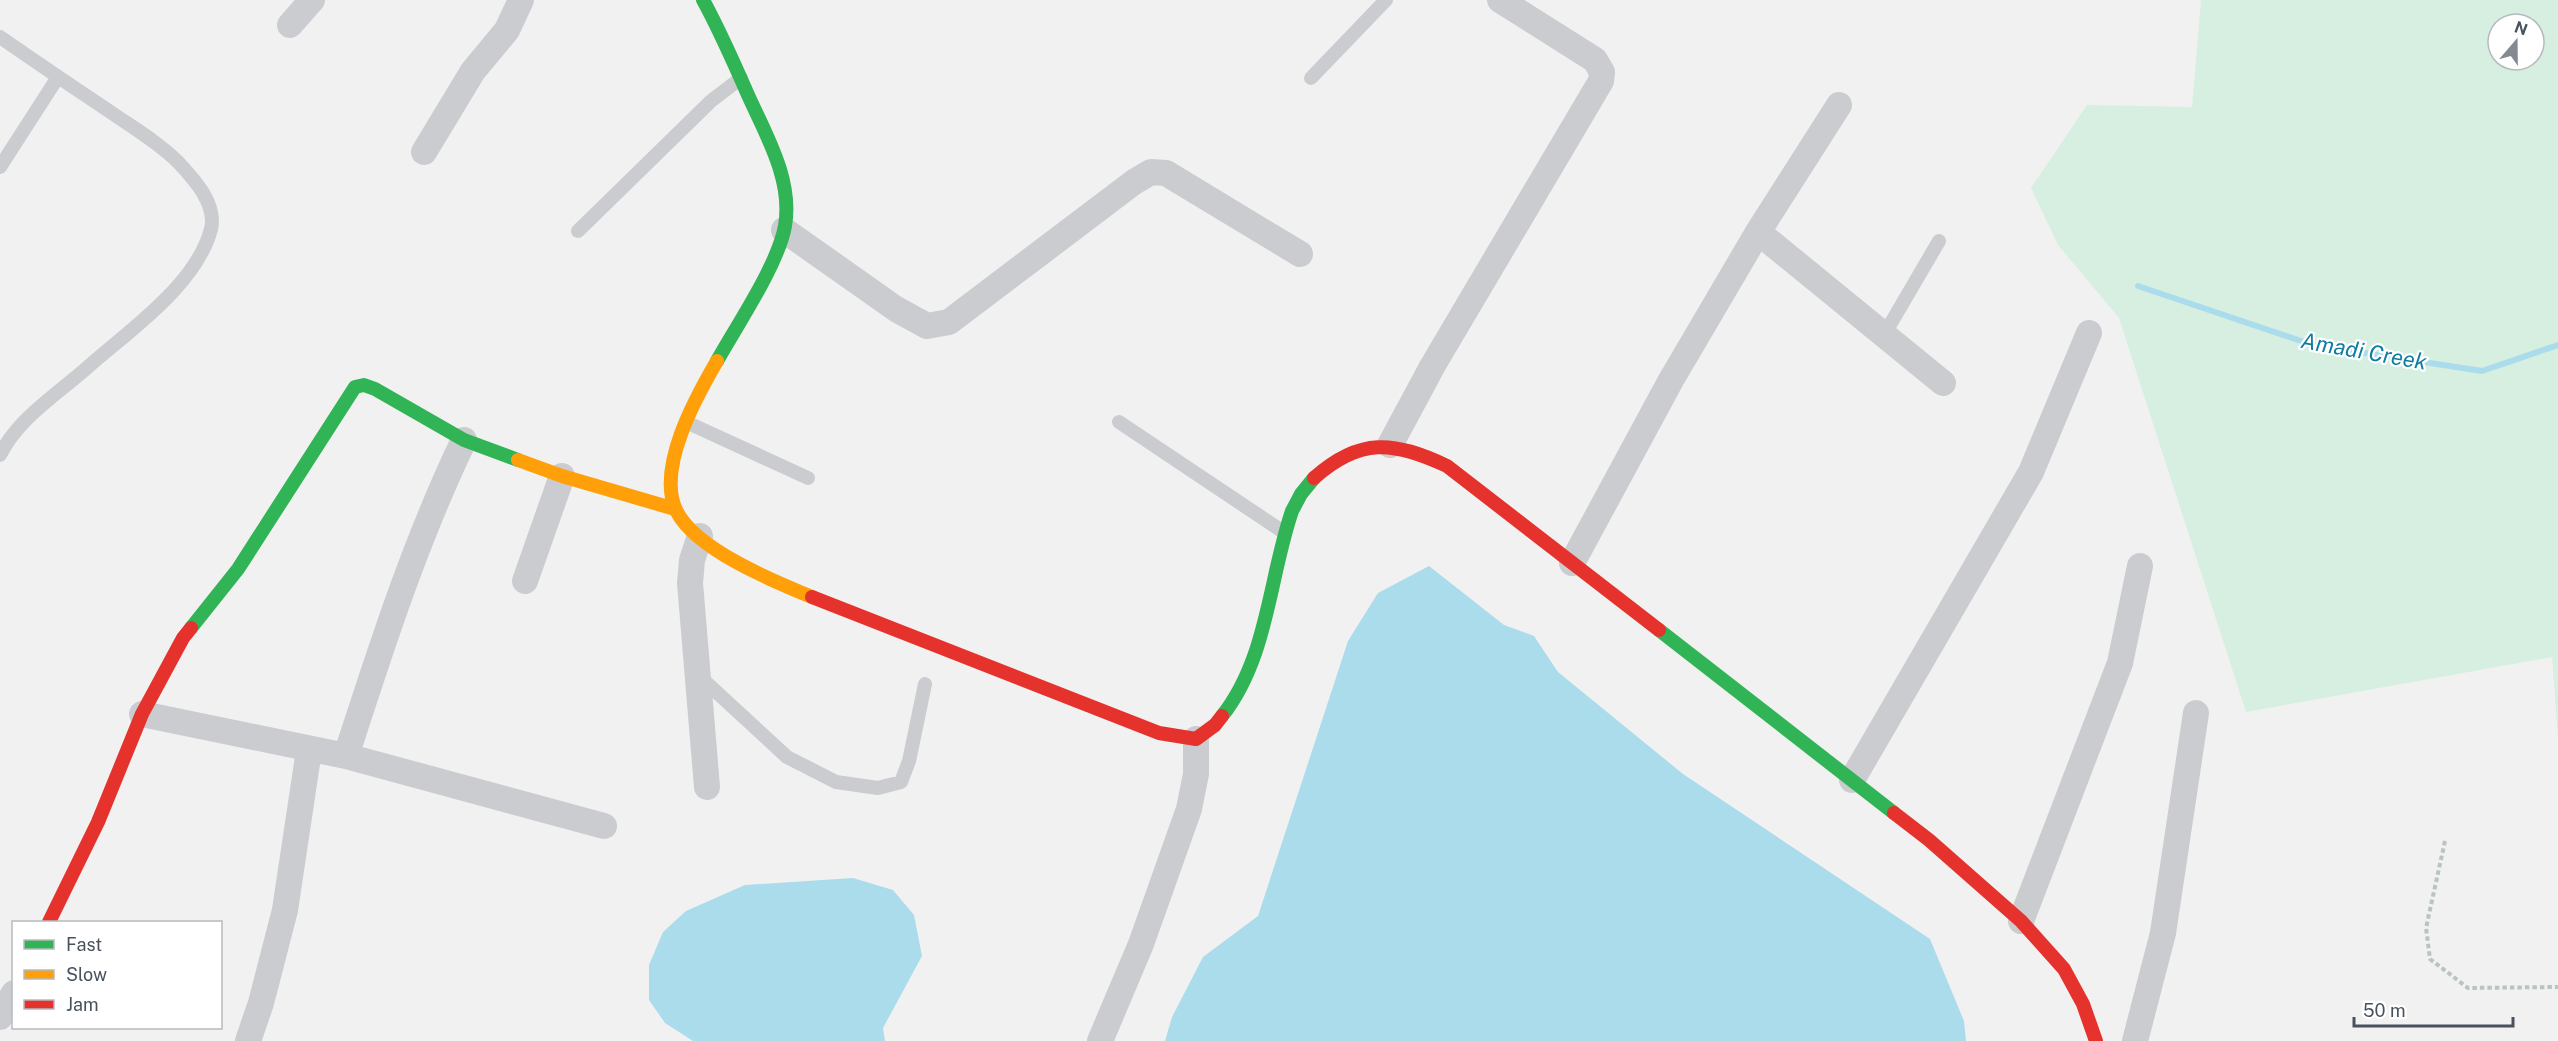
<svg xmlns="http://www.w3.org/2000/svg" width="2558" height="1041" font-family="'Public Sans',sans-serif">
<style>
.green{fill:#d6efe1;fill-rule:evenodd}
.water{fill:#abdcec}
.lines{fill:none;stroke-linecap:round;stroke-linejoin:round}
.stream{stroke:#abdcec;stroke-width:6}
.path{stroke:#b8c4c1;stroke-width:4;stroke-dasharray:4.5 3;stroke-linecap:butt}
.lane{stroke:#cacccf;stroke-width:14}
.street{stroke:#cacccf;stroke-width:26}
.fast{stroke:#30b455;stroke-width:14}
.slow{stroke:#ff9f0a;stroke-width:14}
.jam{stroke:#e5322d;stroke-width:14}
.labels{text-anchor:middle;stroke-width:4.5;stroke-linejoin:round;paint-order:stroke}
.water-label{font-size:22px;font-style:italic;fill:#0f7ca1;stroke:#fff}
</style>
<rect width="100%" height="100%" fill="#f1f1f1"/>
<path class="green" d="M2201,0H2558V737L2552,657L2246,712L2119,318L2058,245L2031,188L2087,105L2192,107ZM2498,24H2534V60H2498Z"/>
<path class="water" d="M1429,566L1504,625L1534,636L1558,672L1683,774L1930,939L1964,1021L1966,1041H1165L1172,1017L1203,957L1258,916L1348,641L1378,593Z
M853,878L893,890L914,915L922,956L883,1028L885,1041H693L665,1023L649,1000V965L663,932L686,911L745,885Z"/>
<g class="lines">
<path class="stream" d="M2138,286L2313,345L2482,371L2558,345"/>
<path class="path" d="M2445,841L2426,928L2430,959L2468,988L2558,987"/>
<path class="lane" d="M0,37C36,62 73,87 109,111C132,127 158,142 178,162C194,179 217,204 211,229C197,284 130,330 89,366C59,393 18,418 0,455
M1311,78L1386,0
M0,167L58,77
M578,231L711,101L741,78
M1884,335L1939,241
M686,422L808,478
M1119,422L1285,533
M698,675L787,757L836,782L878,788L901,782L909,761L925,684"/>
<path class="street" d="M290,25L312,0
M424,152L473,71L507,30L521,0
M784,230L896,309L927,326L949,322L1134,182L1151,172L1166,173L1300,254
M1758,232L1943,383
M1390,445L1433,365L1601,81L1602,72L1595,60L1500,0
M700,536L692,560L690,583L707,787
M1572,563L1671,380L1758,232L1839,105
M525,581L562,476
M142,714L346,756L604,826
M346,756C381,648 415,542 464,440
M1852,780L2031,472L2089,333
M2021,921L2120,663L2140,566
M0,1017L14,993
M248,1041L261,1003L285,910L309,750
M1100,1041L1141,944L1189,809L1196,774V739
M2135,1041L2163,933L2196,713"/>
<path class="fast" d="M703,0C720,31 734,63 748,95C766,135 793,180 785,226C778,265 737,325 717,361
M191,628L238,569L355,387L364,385L375,389L464,440L518,460
M1659,630L1894,813
M1222,716C1268,658 1269,578 1292,511L1301,494L1314,478"/>
<path class="slow" d="M717,361C696,397 655,470 677,512C697,550 773,581 812,597
M518,460L562,476L675,509"/>
<path class="jam" d="M1314,478C1360,437 1394,441 1447,466L1659,630
M812,597L1159,733L1196,739L1215,725L1222,716
M1894,813L1929,840L2021,921L2064,969L2083,1004L2096,1041
M49,922L98,822L142,714L183,638L191,628"/>
</g>
<g class="labels">
<g class="water-label">
<text transform="translate(2364 351) rotate(10)" y="8">Amadi Creek</text>
</g>
</g>
<rect x="12" y="921" width="210" height="108" fill="#ffffff" stroke="#b6babe" stroke-width="1.5"/>
<rect x="24" y="940" width="30" height="9" fill="#30b455" stroke="#b6babe" stroke-width="1.5"/>
<text x="66" y="951" font-size="18" fill="#48525d">Fast</text>
<rect x="24" y="970" width="30" height="9" fill="#ff9f0a" stroke="#b6babe" stroke-width="1.5"/>
<text x="66" y="981" font-size="18" fill="#48525d">Slow</text>
<rect x="24" y="1000" width="30" height="9" fill="#e5322d" stroke="#b6babe" stroke-width="1.5"/>
<text x="66" y="1011" font-size="18" fill="#48525d">Jam</text>
<g transform="translate(2516 42) rotate(20)"><circle r="28" fill="#ffffff" stroke="#b6babe" stroke-width="1.5"/>
<path d="M0-4.5L10 22L0 15L-10 22Z" fill="#838a91"/>
<text y="-9" font-size="16" font-weight="bold" text-anchor="middle" fill="#48525d">N</text>
</g>
<path d="M2354 1017v9h159v-9" fill="none" stroke="#48525d" stroke-width="3"/>
<text x="2363" y="1017" font-size="18" fill="#48525d" stroke="#ffffff" stroke-width="4.5" paint-order="stroke">50 m</text>
</svg>
